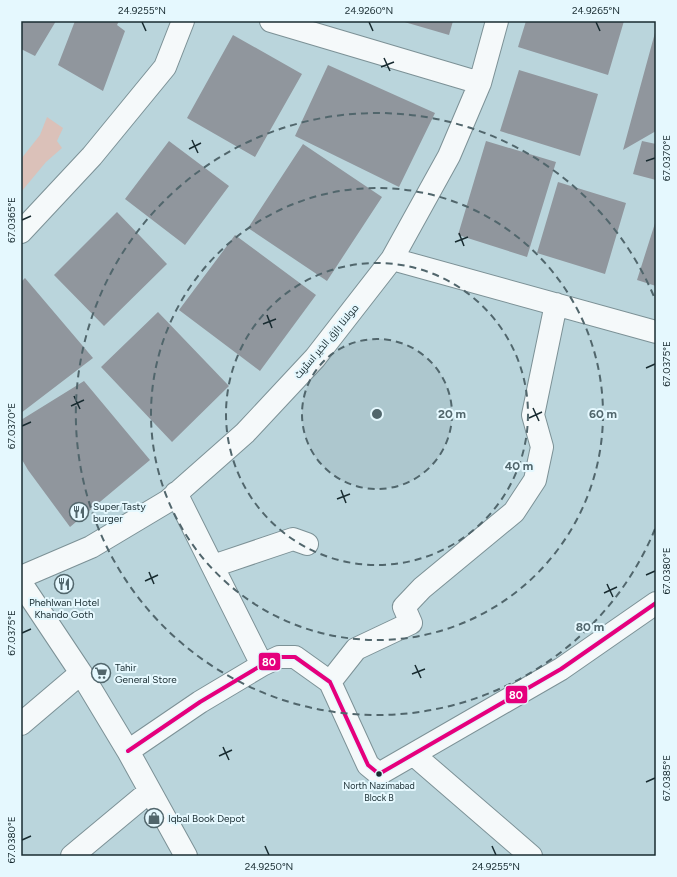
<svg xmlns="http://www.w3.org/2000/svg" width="677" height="877" font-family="Figtree,Cairo,sans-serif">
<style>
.green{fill:#dbc1b9}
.building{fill:#90969d}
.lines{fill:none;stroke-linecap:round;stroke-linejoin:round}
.minor-casing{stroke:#7c9196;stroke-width:24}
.minor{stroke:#f5f9fa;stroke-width:22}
.bus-1-casing{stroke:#e5f8fe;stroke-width:7}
.bus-1{stroke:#e5007d;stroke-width:4}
.ticks{fill:none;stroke:#182b30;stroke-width:1.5}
.ring{fill:none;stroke:#51666c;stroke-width:2;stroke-dasharray:7 5}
.bus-dot{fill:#182b30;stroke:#e5f8fe;stroke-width:1.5}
.labels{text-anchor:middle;stroke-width:4;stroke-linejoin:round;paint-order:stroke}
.bus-label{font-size:9px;fill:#182b30;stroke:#e5f8fe}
.street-label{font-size:10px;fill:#182b30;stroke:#e5f8fe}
.poi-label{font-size:10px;fill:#182b30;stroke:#e5f8fe;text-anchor:start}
.centre{fill:#51666c;stroke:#e5f8fe;stroke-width:2}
.ring-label{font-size:12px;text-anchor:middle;font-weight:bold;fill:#51666c;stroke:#e5f8fe;stroke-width:4;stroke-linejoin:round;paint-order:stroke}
.line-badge{stroke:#e5f8fe;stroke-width:1.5}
.badge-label{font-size:11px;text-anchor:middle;font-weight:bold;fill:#fff}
.neatline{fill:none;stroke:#182b30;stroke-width:1.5}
.ticks-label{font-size:10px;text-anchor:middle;fill:#182b30}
</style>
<rect width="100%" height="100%" fill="#bad5dc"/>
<path class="green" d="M47,117L63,128L57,141L62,148L46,162L21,192V159L40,135Z"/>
<path class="building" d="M21,21H56L35,56L21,49Z
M75,21H119L117,25L125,31L103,91L58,65Z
M401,21H453L449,35Z
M526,21H624L608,75L518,47Z
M656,29V131L623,150Z
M233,35L302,74L255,157L187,118Z
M328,65L435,113L399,187L295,136Z
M519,70L598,94L580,156L500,131Z
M169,141L229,186L185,245L125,199Z
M486,141L556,162L527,257L458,235Z
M642,141L656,144V180L633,174Z
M303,144L382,197L327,281L248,228Z
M558,182L626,203L605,274L537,253Z
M117,212L167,264L104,326L54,275Z
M656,220V286L637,280Z
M235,235L316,295L260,371L179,310Z
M25,278L93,358L21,413V282Z
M158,312L229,386L172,442L101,367Z
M84,381L150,460L70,527L28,470L21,458V420Z"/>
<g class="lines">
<defs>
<path id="minor" d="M271,21L480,83
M21,232L92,156L165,67L183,21
M392,259L656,332
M176,493L262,665
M213,566L293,539L307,544
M21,577L91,547L168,501L245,433L315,358L392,259L449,156L480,83L497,21
M21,583L81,673L128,751L186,856
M330,682L356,649L411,623L404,607L422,588L514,512L535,480L542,447L533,415L556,304
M21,724L81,673
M128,751L200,702L262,665L279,657H295L330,682L368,765L379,774L561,669L656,603
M414,755L531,856
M72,856L150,791"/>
</defs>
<use href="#minor" class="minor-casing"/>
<use href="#minor" class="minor"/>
<defs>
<path id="bus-1" d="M128,751L200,702L262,665L279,657H295L330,682L368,765L379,774L561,669L656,603"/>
</defs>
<use href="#bus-1" class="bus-1-casing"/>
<use href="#bus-1" class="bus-1"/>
</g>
<path class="ticks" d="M142,22L146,31M369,22L373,31M596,22L600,31M384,58L390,71M381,67L394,62M192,140L198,153M189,149L201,143M646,161L655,158M22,220L31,216M459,233L464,246M455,242L468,237M267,315L272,328M263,324L276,319M646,368L655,364M74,396L80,409M71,406L84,400M533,408L539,421M529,418L542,412M22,426L31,422M341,490L346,503M337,499L350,494M149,572L154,584M646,575L655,571M145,581L158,575M607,584L613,597M604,593L617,587M22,633L31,629M415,665L421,678M412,674L425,669M223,747L229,760M219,756L232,750M646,782L655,778M22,840L31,836M265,846L269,855M492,846L496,855"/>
<circle cx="377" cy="414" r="75" fill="#51666c" fill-opacity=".12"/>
<g class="ring">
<circle cx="377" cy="414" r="75"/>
<circle cx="377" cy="414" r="151"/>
<circle cx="377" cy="414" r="226"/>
<path d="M655 529A301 301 0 1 1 655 299"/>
</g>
<defs>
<symbol id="restaurant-ring" viewBox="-11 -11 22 22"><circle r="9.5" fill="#e5f8fe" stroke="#51666c" stroke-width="1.5"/><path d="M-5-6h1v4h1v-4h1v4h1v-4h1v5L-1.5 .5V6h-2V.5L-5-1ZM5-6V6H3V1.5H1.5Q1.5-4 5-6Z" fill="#51666c"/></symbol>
<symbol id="supermarket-ring" viewBox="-11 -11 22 22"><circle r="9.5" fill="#e5f8fe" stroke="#51666c" stroke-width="1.5"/><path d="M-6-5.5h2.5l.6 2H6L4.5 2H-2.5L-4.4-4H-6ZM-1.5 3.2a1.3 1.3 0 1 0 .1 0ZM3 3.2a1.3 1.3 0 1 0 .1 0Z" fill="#51666c"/></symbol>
<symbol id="shop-ring" viewBox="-11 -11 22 22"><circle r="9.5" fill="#e5f8fe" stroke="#51666c" stroke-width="1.5"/><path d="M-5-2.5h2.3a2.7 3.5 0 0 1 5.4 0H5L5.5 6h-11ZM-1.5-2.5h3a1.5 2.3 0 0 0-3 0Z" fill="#51666c"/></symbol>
</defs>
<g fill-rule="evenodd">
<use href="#restaurant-ring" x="68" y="501" width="22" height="22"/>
<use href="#restaurant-ring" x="53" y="573" width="22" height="22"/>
<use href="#supermarket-ring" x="90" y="662" width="22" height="22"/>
<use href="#shop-ring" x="143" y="807" width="22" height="22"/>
</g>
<circle class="bus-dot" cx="379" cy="774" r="3.5"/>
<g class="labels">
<g class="bus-label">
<text x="379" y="789">North Nazimabad<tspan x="379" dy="12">Block B</tspan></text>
</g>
<g class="street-label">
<text transform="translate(326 341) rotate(-50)" y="4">مولانا رازق الخیر اسٹریٹ</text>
</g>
<g class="poi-label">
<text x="93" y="510">Super Tasty<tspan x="93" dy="12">burger</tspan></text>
<text x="64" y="606" text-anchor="middle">Phehlwan Hotel<tspan x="64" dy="12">Khando Goth</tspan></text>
<text x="115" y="671">Tahir<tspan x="115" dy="12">General Store</tspan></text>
<text x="168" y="822">Iqbal Book Depot</text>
</g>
</g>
<circle cx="377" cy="414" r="6" class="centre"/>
<g class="ring-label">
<text x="452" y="418">20 m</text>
<text x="603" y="418">60 m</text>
<text x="519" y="470">40 m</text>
<text x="590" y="631">80 m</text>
</g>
<g class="line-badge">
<rect x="258" y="652" width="23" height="19" rx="4" fill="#e5007d"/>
<rect x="505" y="685" width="23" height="19" rx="4" fill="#e5007d"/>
</g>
<g class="badge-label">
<text x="269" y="666">80</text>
<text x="516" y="699">80</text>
</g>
<rect width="677" height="877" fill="none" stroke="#e5f8fe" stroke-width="44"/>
<rect x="22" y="22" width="633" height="833" class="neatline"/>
<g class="ticks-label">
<text x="142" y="14">24.9255°N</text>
<text x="369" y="14">24.9260°N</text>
<text x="596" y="14">24.9265°N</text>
<text transform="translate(666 158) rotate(-90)" y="4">67.0370°E</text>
<text transform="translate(11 220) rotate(-90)" y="4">67.0365°E</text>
<text transform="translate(666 364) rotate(-90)" y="4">67.0375°E</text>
<text transform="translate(11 426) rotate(-90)" y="4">67.0370°E</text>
<text transform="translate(666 571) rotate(-90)" y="4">67.0380°E</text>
<text transform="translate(11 633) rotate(-90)" y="4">67.0375°E</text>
<text transform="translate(666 778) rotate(-90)" y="4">67.0385°E</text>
<text transform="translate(11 840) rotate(-90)" y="4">67.0380°E</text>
<text x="269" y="870">24.9250°N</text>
<text x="496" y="870">24.9255°N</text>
</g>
</svg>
